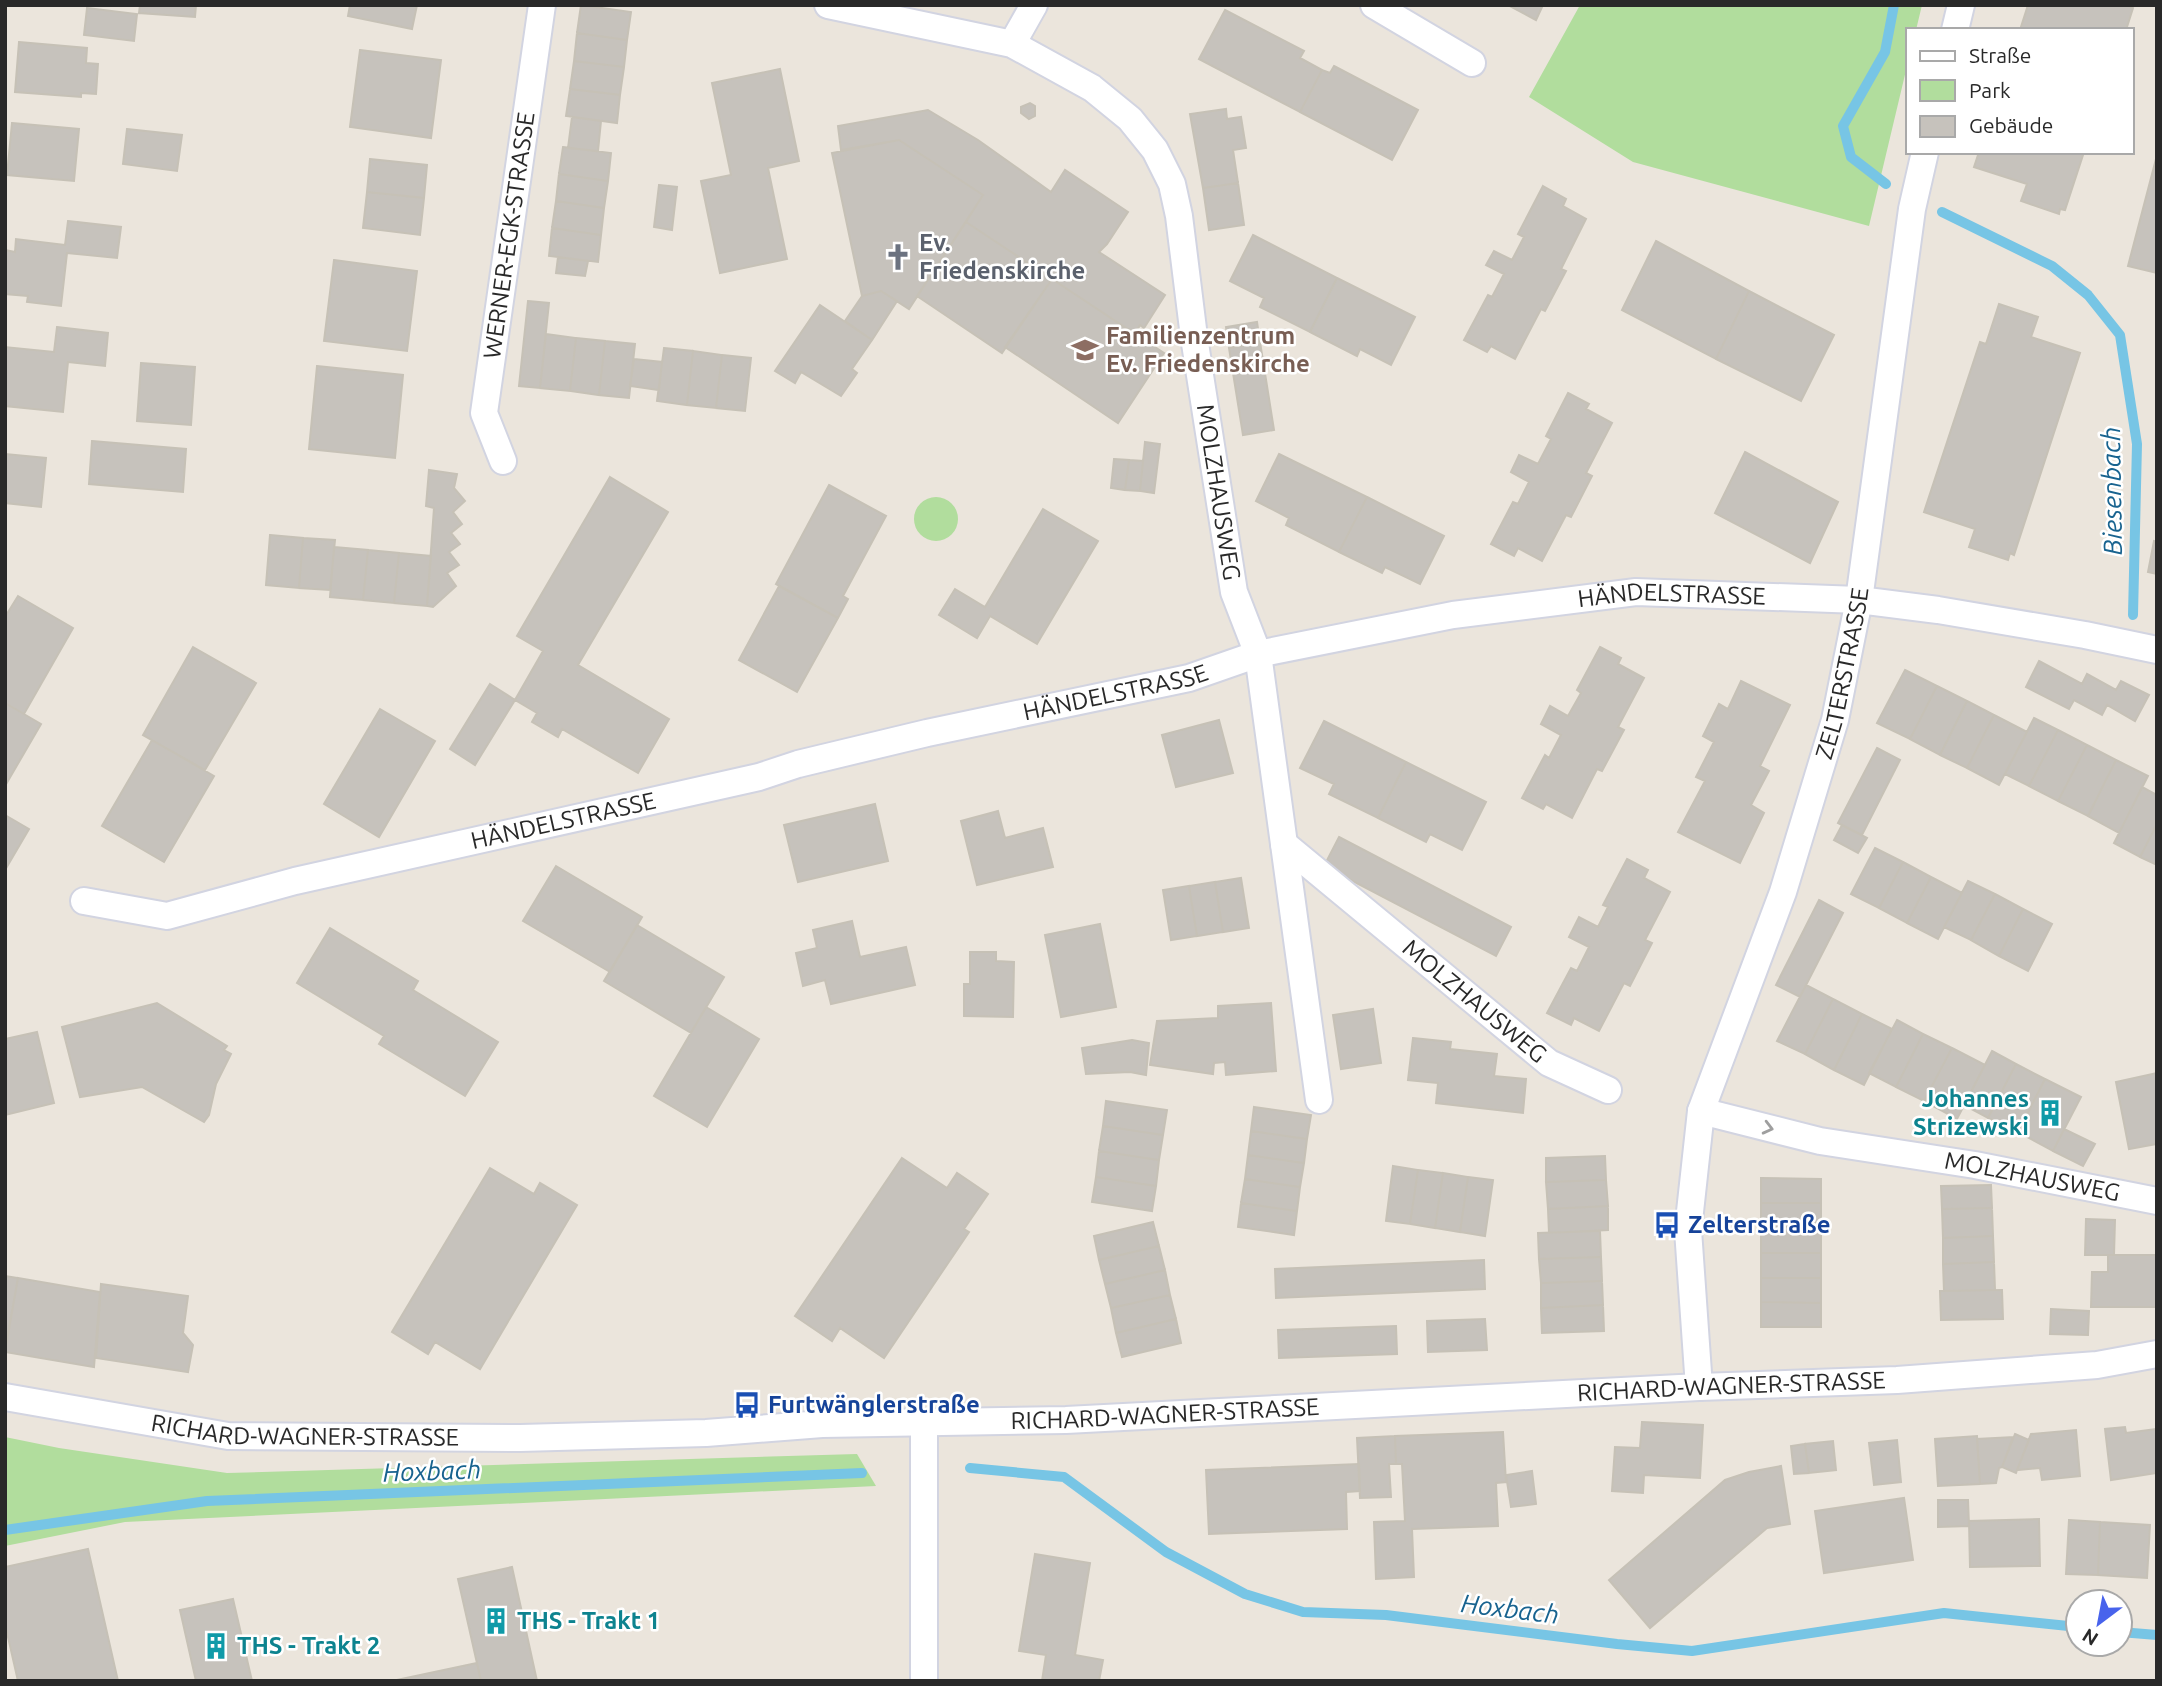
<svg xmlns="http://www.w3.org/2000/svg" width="2162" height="1686" font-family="Ubuntu,sans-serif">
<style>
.green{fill:#b1dd9d}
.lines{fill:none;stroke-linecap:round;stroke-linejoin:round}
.stream{stroke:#77c5e5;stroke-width:10}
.building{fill:#c6c2bc;stroke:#c6c1b6;stroke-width:2}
.minor-casing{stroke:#d2d4e1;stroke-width:30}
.minor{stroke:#fff;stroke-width:26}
.oneway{stroke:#9f9f9f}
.labels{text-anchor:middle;stroke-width:5;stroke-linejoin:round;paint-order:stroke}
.street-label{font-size:24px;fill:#292929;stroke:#fff}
.worship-label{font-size:24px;font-weight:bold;fill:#5b616d;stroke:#fff;text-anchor:start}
.education-label{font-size:24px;font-weight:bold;fill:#785e54;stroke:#fff;text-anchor:start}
.culture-label{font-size:24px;font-weight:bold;fill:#0d838f;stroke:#fff;text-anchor:start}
.transit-label{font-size:24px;font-weight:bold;fill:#164399;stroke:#fff;text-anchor:start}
.water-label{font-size:26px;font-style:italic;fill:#18638f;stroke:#fff}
</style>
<rect width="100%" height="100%" fill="#ebe5dc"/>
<path class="green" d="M1580,5H1922L1916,30H1908V62L1869,226L1633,162L1529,97Z
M914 519a22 22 0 1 1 44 0a22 22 0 1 1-44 0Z
M5,1437L59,1448L227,1473L857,1454L876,1486L125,1522L5,1546Z"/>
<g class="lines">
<path class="stream" d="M1886,184L1851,157L1843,126L1885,52L1894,5
M1942,212L2052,266L2088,295L2120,335L2137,444L2133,615
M970,1468L1064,1477L1166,1552L1245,1594L1303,1612L1386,1615L1617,1644L1692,1651L1944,1613L2078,1627
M5,1530L207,1501L862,1473
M2120,1632L2157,1635"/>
</g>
<path class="building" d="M140,5H196L195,17L139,13Z
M350,5H417L412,29L348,16Z
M581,5L631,12L627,40L577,33Z
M1508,5H1543L1536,20Z
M2028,5H2126L2133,8L2126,30H2020Z
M87,8L137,14L134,41L84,35Z
M1225,10L1304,51L1300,58L1322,70L1300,112L1199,59Z
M577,33L627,40L624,67L574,61Z
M19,42L87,48L86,63L98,64L96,94L81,93V97L15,92Z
M360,50L441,60L431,138L350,127Z
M574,61L624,67L620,95L570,89Z
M1334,66L1418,110L1392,160L1300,112L1322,70L1330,73Z
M780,69L799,161L768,168L787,259L720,273L701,181L731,175L712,83Z
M570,89L620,95L617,123L566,116Z
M1030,103L1035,106V116L1029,119L1021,113V107Z
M1226,109L1227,119L1241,117L1246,148L1233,150L1238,183L1203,188L1190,114Z
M928,110L978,140L1051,192L1065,170L1128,212L1107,244L1099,252L1165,295L1144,328L1140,325L1135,334L966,222L983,195L899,140L841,150L838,126Z
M572,117L601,121L598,151L568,148Z
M12,123L79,129L74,181L7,175Z
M127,129L182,135L177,171L123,164Z
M899,140L983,195L909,309L881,291L862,296L832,153Z
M563,147L611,153L608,181L559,174Z
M1979,152H2084L2065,210L2060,209L2059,214L2021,201L2027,184L1974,167Z
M2157,155V273L2128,266Z
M370,159L427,165L424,198L367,192Z
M559,174L608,181L604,208L556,201Z
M1238,183L1244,225L1209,230L1203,188Z
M659,185L677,187L672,230L654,227Z
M1543,186L1566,199L1563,206L1586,219L1561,269L1566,271L1545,311L1541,309L1515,359L1491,346L1487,352L1464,340L1488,295L1492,297L1504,274L1486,265L1494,251L1512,260L1524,237L1518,234Z
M367,192L424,198L420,235L363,228Z
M556,201L604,208L601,235L552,228Z
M68,221L121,227L117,258L67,253L61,306L27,302L28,296L5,294V250L15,252L16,239L65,245Z
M966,222L1052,279L1002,353L917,296Z
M552,228L601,235L598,262L549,256Z
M1253,235L1337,278L1310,332L1260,307L1264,298L1230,281Z
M1656,241L1749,291L1716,359L1622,310Z
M558,257L588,261L585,276L556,273Z
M334,260L417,271L407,351L324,341Z
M1337,278L1415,317L1391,365L1360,349L1357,356L1310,332Z
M1052,279L1164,353L1118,423L1005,347Z
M881,291L897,301L872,340L845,321L862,296Z
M1749,291L1834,335L1801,401L1716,359Z
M528,301L549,303L540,388L519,386Z
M1999,304L2038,317L2031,337L2080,353L2014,555L2010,553L2008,560L1969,547L1975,529L1924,512L1980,342L1986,344Z
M820,305L872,340L852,369L857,373L841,396L801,372L795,383L775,371Z
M1257,322L1260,342L1229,348L1226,327Z
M57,327L108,333L105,366L68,362L63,412L5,406V347L54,352Z
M546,334L576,338L570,391L540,388Z
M576,338L605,341L599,395L570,391Z
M605,341L635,344L629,398L599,395Z
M1260,342L1274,430L1243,435L1229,348Z
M664,348L693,351L687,405L657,401Z
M693,351L722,355L716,408L687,405Z
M722,355L751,358L745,411L716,408Z
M634,359L662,362L659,390L630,386Z
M141,363L195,367L191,425L137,421Z
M317,366L403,375L395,458L309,449Z
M1568,393L1589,404L1586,409L1612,423L1586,473L1592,476L1571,517L1566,515L1542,561L1518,548L1514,556L1491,544L1513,502L1518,504L1529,482L1511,472L1519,455L1538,464L1551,439L1546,436Z
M92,441L186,449L183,492L89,484Z
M1145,442L1160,444L1154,493L1140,491Z
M1745,452L1838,502L1810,563L1715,513Z
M5,454L46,458L41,507L5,503Z
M1279,454L1367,497L1339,552L1286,525L1289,518L1256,501Z
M1114,459L1129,460L1125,490L1111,488Z
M1129,460L1143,461L1140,491L1125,490Z
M429,470L457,474L454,488L465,501L453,512L462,524L451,533L460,544L449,552L459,565L447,573L456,586L433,607L427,606L434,508L426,506Z
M610,477L668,512L578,665L669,719L638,773L562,729L558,737L532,722L537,713L515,700L543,651L517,636Z
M829,485L886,516L843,596L848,599L838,618L776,584Z
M1367,497L1444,536L1420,584L1385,567L1382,573L1339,552Z
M1043,509L1098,541L1037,644L990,616L977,638L939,615L955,589L985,607Z
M270,535L303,538L299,588L266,585Z
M303,538L335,540L330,590L299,588Z
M2154,541L2157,542V574L2148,572Z
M334,547L368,550L363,600L330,597Z
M368,550L399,553L394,603L363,600Z
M399,553L431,556L427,606L394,603Z
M779,586L838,618L797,692L739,660Z
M18,596L73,628L24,714L5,703V617Z
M193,647L256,683L205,770L143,735Z
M1600,647L1621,658L1618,664L1644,678L1618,727L1624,730L1602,771L1597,769L1572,818L1546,804L1543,809L1522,798L1545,755L1549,758L1561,735L1541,724L1550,706L1568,716L1581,693L1577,690Z
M2039,661L2082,684L2087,674L2116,690L2121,681L2149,695L2135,721L2107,705L2102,715L2074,700L2069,709L2026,687Z
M1905,670L1937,686L1910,739L1877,723Z
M1741,681L1790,705L1760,766L1769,771L1751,805L1764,813L1740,863L1678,832L1705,781L1696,777L1714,742L1703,736L1719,704L1728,709Z
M490,684L515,700L475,765L450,749Z
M1937,686L1967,701L1940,755L1910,739Z
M1967,701L1994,715L1967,768L1940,755Z
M5,703L41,724L5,786Z
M380,709L435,741L379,837L324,804Z
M1994,715L2027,732L1999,785L1967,768Z
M2034,718L2058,730L2029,786L2005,774Z
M1219,720L1233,773L1176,787L1162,735Z
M1324,721L1406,762L1378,818L1329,794L1334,784L1300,768Z
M2058,730L2087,745L2058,801L2029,786Z
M152,740L214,776L164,862L102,826Z
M2087,745L2116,760L2088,816L2058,801Z
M1877,748L1900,760L1862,835L1838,823Z
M2116,760L2148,776L2119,833L2088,816Z
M1406,762L1486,802L1462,850L1430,834L1426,842L1378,818Z
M2142,787L2157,795V824L2140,857L2114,843Z
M875,804L888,861L798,882L784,825Z
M998,811L1005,838L1043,828L1053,867L977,885L961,821Z
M5,815L29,829L5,870Z
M2157,824V865L2140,857Z
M1842,825L1867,838L1858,853L1834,840Z
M1339,837L1511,927L1496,956L1324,866Z
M1875,848L1903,862L1879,908L1851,894Z
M1627,859L1648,870L1644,878L1670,892L1645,940L1652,943L1630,986L1624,983L1599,1031L1574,1018L1571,1025L1547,1013L1571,968L1577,971L1589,947L1569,937L1579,917L1598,927L1608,907L1603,905Z
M1903,862L1931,877L1907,923L1879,908Z
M556,866L642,917L610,972L523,921Z
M1931,877L1962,893L1938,939L1907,923Z
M1241,878L1249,928L1223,932L1215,882Z
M1968,881L1995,894L1971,940L1944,927Z
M1215,882L1223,932L1197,936L1189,886Z
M1189,886L1197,936L1171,940L1163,890Z
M1995,894L2023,909L1999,956L1971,940Z
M1819,900L1843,913L1800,997L1776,985Z
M2023,909L2052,924L2028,971L1999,956Z
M852,921L860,957L906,947L915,985L831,1004L825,980L803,986L796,953L817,948L813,930Z
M1100,924L1116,1007L1061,1017L1045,935Z
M637,925L724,977L691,1033L604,981Z
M330,928L418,981L413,990L498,1042L465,1096L379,1044L384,1036L297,983Z
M970,952H996V961L1014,962L1013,1017L964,1016V984H970Z
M1806,985L1833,999L1805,1054L1777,1041Z
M1833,999L1862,1014L1834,1070L1805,1054Z
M157,1003L227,1046L224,1050L231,1054L216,1084L209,1115L204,1122L142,1087L80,1097L62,1027Z
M1271,1003L1276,1071L1226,1075L1225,1062L1214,1063L1213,1074L1150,1065L1157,1021L1218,1018V1006Z
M706,1007L759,1039L707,1127L654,1096Z
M1373,1009L1381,1063L1341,1069L1333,1015Z
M1862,1014L1892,1029L1864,1085L1834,1070Z
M1897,1020L1923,1034L1896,1087L1869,1073Z
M37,1032L54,1103L5,1115V1039Z
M1923,1034L1952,1048L1924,1101L1896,1087Z
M1413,1038L1451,1042L1450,1049L1497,1054L1494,1076L1526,1079L1523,1113L1436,1103L1438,1083L1408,1080Z
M1132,1040L1149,1043L1146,1075L1130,1072L1086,1074L1082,1048Z
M1952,1048L1985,1065L1957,1119L1924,1101Z
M1992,1051L2016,1064L1988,1118L1964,1105Z
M2016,1064L2045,1079L2018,1132L1988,1118Z
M2157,1073V1144L2129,1149L2116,1082Z
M2045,1079L2081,1097L2053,1151L2018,1132Z
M1106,1101L1167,1110L1163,1135L1103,1126Z
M1254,1107L1311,1115L1307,1139L1251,1131Z
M1103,1126L1163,1135L1159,1160L1099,1151Z
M2064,1129L2095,1144L2083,1166L2053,1151Z
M1251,1131L1307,1139L1304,1163L1248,1155Z
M1099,1151L1159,1160L1156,1186L1096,1177Z
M1248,1155L1304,1163L1300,1187L1245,1179Z
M1605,1156L1606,1180L1546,1182V1158Z
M902,1158L947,1188L957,1173L988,1194L964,1229L969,1232L884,1358L840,1328L832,1341L795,1316Z
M1393,1166L1418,1170L1410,1224L1386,1221Z
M490,1168L534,1194L540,1183L577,1205L480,1369L435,1342L428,1354L392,1332Z
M1418,1170L1443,1173L1435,1228L1410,1224Z
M1443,1173L1468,1177L1460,1232L1435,1228Z
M1096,1177L1156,1186L1152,1211L1092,1202Z
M1468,1177L1493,1180L1485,1236L1460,1232Z
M1761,1178L1821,1179V1203H1761Z
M1245,1179L1300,1187L1297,1211L1241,1203Z
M1606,1180L1608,1206L1548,1209L1546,1182Z
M1991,1185L1992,1208L1942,1209L1941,1186Z
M1241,1203L1297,1211L1294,1235L1238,1227Z
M1761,1203H1821V1228H1761Z
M1608,1206V1230L1549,1233L1548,1209Z
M1992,1208L1993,1236L1943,1238L1942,1209Z
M2086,1219L2115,1220L2114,1255H2085Z
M1153,1222L1159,1246L1099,1260L1094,1236Z
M1761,1228H1821V1253H1761Z
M1600,1231L1601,1257L1539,1259L1538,1233Z
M1993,1236L1994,1262L1943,1264V1238Z
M1159,1246L1165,1270L1105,1284L1099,1260Z
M1761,1253H1821V1278H1761Z
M2108,1255H2157V1307H2091L2092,1272H2108Z
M1601,1257L1602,1281L1541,1283L1539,1259Z
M1484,1260L1485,1289L1276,1298L1275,1269Z
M1994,1262L1995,1290L1944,1291L1943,1264Z
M1165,1270L1170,1295L1111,1308L1105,1284Z
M5,1276L18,1278L5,1350Z
M18,1278L100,1292L94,1367L5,1352Z
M1761,1278H1821V1303L1761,1302Z
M1602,1281L1603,1305L1541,1308V1283Z
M101,1284L188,1296L183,1333L193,1345L188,1372L96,1358Z
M2002,1290L2003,1319L1941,1320L1940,1291Z
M1170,1295L1176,1319L1116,1333L1111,1308Z
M1761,1302L1821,1303V1327H1761Z
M1603,1305L1604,1331L1542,1333L1541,1308Z
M2051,1309L2089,1311L2088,1335L2050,1334Z
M1176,1319L1181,1343L1122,1357L1116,1333Z
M1485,1319L1487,1350L1428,1352L1427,1321Z
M1396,1326L1397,1354L1279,1358L1278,1330Z
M1642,1422L1703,1425L1700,1478L1644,1475L1643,1493L1612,1491L1615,1447L1640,1448Z
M2125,1427L2126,1433L2157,1429V1473L2111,1480L2105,1429Z
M2076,1430L2080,1476L2042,1480L2040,1468L2017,1470L2031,1434Z
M1503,1432L1506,1482L1496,1483L1498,1526L1412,1529L1414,1577L1376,1579L1374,1522L1405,1521L1402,1464H1396L1395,1436Z
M2015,1434L2029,1440L2016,1473L2002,1467Z
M1395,1436L1396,1464H1389L1391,1497L1360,1498L1357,1438Z
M1977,1436L1980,1484L1938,1486L1935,1439Z
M2013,1437L2002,1467L1999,1468L1996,1483L1980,1484L1977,1439Z
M1897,1440L1901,1482L1874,1485L1869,1443Z
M1833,1441L1836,1470L1809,1473L1805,1444Z
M1805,1444L1809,1473L1794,1474L1791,1446Z
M1359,1464L1360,1491L1346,1492L1347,1529L1209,1534L1206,1470Z
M1781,1466L1790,1524L1767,1528L1650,1628L1609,1580L1725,1480L1749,1472Z
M1532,1471L1536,1504L1511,1507L1506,1475Z
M1904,1498L1913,1560L1824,1573L1815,1511Z
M1938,1500H1968L1969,1526L1938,1527Z
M2039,1519L2040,1566L1970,1567L1969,1521Z
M2069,1520L2100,1522L2098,1575L2066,1574Z
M2100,1522L2150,1525L2147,1578L2098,1575Z
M88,1549L118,1681H18L5,1624V1567Z
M1035,1554L1090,1563L1075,1655L1103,1660L1099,1681H1042L1046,1655L1019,1651Z
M512,1567L537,1681H481L458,1579Z
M233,1599L252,1681H196L180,1610Z
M477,1663L481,1681H392Z"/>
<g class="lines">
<defs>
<g id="minor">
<path id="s1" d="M828,5L1012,44L1092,88L1130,119L1155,150L1172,184L1179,216L1194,337L1234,592L1258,654L1319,1100"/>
<path d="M1374,5L1472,63"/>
<path d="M1955,30L1961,5"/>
<path d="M1012,44L1034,5"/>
<path id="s2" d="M503,461L484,413L542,5"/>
<path id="s3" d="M1284,844L1549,1063L1608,1090"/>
<path id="s4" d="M84,901L167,916L295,881L759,777L798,764L927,733L1189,678L1258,654L1453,615L1636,592L1859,600L1938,610L2085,635L2157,650"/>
<path id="s5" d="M1701,1111L1820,1141L1975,1165L2157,1201"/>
<path id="s6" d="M1699,1387L1688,1230L1701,1111L1783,892L1835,720L1859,600L1912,209L1925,152"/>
<path id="s7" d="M5,1397L228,1436L520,1438L706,1433L822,1424L1066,1420L1699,1387L1897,1380L2097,1365L2157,1354"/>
<path d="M924,1423V1681"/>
</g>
</defs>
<use href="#minor" class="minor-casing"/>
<use href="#minor" class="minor"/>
</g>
<defs><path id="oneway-chevron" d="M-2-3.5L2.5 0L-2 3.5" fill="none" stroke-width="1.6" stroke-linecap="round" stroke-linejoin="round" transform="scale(1.75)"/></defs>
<use class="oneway" href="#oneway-chevron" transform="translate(1768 1128) rotate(14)"/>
<defs>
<symbol id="church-bare" viewBox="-9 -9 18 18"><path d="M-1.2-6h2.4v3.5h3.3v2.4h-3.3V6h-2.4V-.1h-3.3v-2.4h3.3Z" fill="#6b7280" stroke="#fff" stroke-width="2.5" paint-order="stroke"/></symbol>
<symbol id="school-bare" viewBox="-9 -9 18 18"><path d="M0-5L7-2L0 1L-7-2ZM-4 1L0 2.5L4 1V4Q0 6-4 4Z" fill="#8d6e63" stroke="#fff" stroke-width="2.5" paint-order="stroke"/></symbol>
<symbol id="building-bare" viewBox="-9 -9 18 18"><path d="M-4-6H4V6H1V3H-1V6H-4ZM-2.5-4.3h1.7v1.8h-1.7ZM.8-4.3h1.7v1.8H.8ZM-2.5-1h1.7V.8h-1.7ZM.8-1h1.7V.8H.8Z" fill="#0f9aa8" stroke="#fff" stroke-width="2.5" paint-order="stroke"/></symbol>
<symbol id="bus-bare" viewBox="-9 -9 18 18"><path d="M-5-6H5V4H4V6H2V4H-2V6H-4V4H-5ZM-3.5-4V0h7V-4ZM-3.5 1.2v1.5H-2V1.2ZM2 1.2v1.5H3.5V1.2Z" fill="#1a4fb4" stroke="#fff" stroke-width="2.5" paint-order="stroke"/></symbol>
</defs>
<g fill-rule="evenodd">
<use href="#church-bare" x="879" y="238" width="38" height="38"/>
<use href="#school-bare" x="1066" y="331" width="38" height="38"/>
<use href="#building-bare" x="2031" y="1094" width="38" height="38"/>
<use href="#bus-bare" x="1648" y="1206" width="38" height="38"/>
<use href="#bus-bare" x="728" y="1386" width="38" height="38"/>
<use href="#building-bare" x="477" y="1602" width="38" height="38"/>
<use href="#building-bare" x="197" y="1627" width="38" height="38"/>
</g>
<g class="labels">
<g class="street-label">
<text dy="8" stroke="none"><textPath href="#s2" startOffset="231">WERNER-EGK-STRASSE</textPath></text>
<text dy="8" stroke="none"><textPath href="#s1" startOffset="718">MOLZHAUSWEG</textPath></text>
<text dy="8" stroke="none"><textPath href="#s4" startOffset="1626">HÄNDELSTRASSE</textPath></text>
<text dy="8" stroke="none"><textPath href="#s6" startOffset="738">ZELTERSTRASSE</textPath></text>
<text dy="8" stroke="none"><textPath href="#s4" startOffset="1059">HÄNDELSTRASSE</textPath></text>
<text dy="8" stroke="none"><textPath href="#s4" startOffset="492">HÄNDELSTRASSE</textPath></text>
<text dy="8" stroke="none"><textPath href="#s3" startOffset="247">MOLZHAUSWEG</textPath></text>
<text dy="8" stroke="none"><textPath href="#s5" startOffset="338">MOLZHAUSWEG</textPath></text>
<text dy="8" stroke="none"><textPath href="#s7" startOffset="1731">RICHARD-WAGNER-STRASSE</textPath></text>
<text dy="8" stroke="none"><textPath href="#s7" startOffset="1164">RICHARD-WAGNER-STRASSE</textPath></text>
<text dy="8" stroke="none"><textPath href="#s7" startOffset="303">RICHARD-WAGNER-STRASSE</textPath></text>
</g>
<g class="worship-label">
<text x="919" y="251">Ev.<tspan x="919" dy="28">Friedenskirche</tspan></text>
</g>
<g class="education-label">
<text x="1106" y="344">Familienzentrum<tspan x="1106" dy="28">Ev. Friedenskirche</tspan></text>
</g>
<g class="culture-label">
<text x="2029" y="1107" text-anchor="end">Johannes<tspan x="2029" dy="28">Strizewski</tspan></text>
<text x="517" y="1629">THS - Trakt 1</text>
<text x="237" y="1654">THS - Trakt 2</text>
</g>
<g class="transit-label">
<text x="1688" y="1233">Zelterstraße</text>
<text x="768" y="1413">Furtwänglerstraße</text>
</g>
<g class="water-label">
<text transform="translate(2112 491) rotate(-91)" y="9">Biesenbach</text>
<text transform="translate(432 1471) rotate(-2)" y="9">Hoxbach</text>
<text transform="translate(1510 1609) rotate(7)" y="9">Hoxbach</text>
</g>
</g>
<rect width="2162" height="1686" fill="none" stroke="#292929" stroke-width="14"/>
<rect x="1906" y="28" width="228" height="126" fill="#ffffff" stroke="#a9a9a9" stroke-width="2"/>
<rect x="1920" y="51" width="35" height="10" fill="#ffffff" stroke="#a9a9a9" stroke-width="2"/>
<text x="1969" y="63" font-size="21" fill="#292929">Straße</text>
<rect x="1920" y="80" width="35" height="21" fill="#b1dd9d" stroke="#a9a9a9" stroke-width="2"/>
<text x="1969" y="98" font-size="21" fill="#292929">Park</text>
<rect x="1920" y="116" width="35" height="21" fill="#c6c2bc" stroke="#a9a9a9" stroke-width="2"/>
<text x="1969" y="133" font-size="21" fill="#292929">Gebäude</text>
<g transform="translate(2099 1623) rotate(212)"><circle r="33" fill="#ffffff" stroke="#a9a9a9" stroke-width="2"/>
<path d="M0-5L12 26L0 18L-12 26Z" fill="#4863ec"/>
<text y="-10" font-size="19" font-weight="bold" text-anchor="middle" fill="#292929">N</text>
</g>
</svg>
